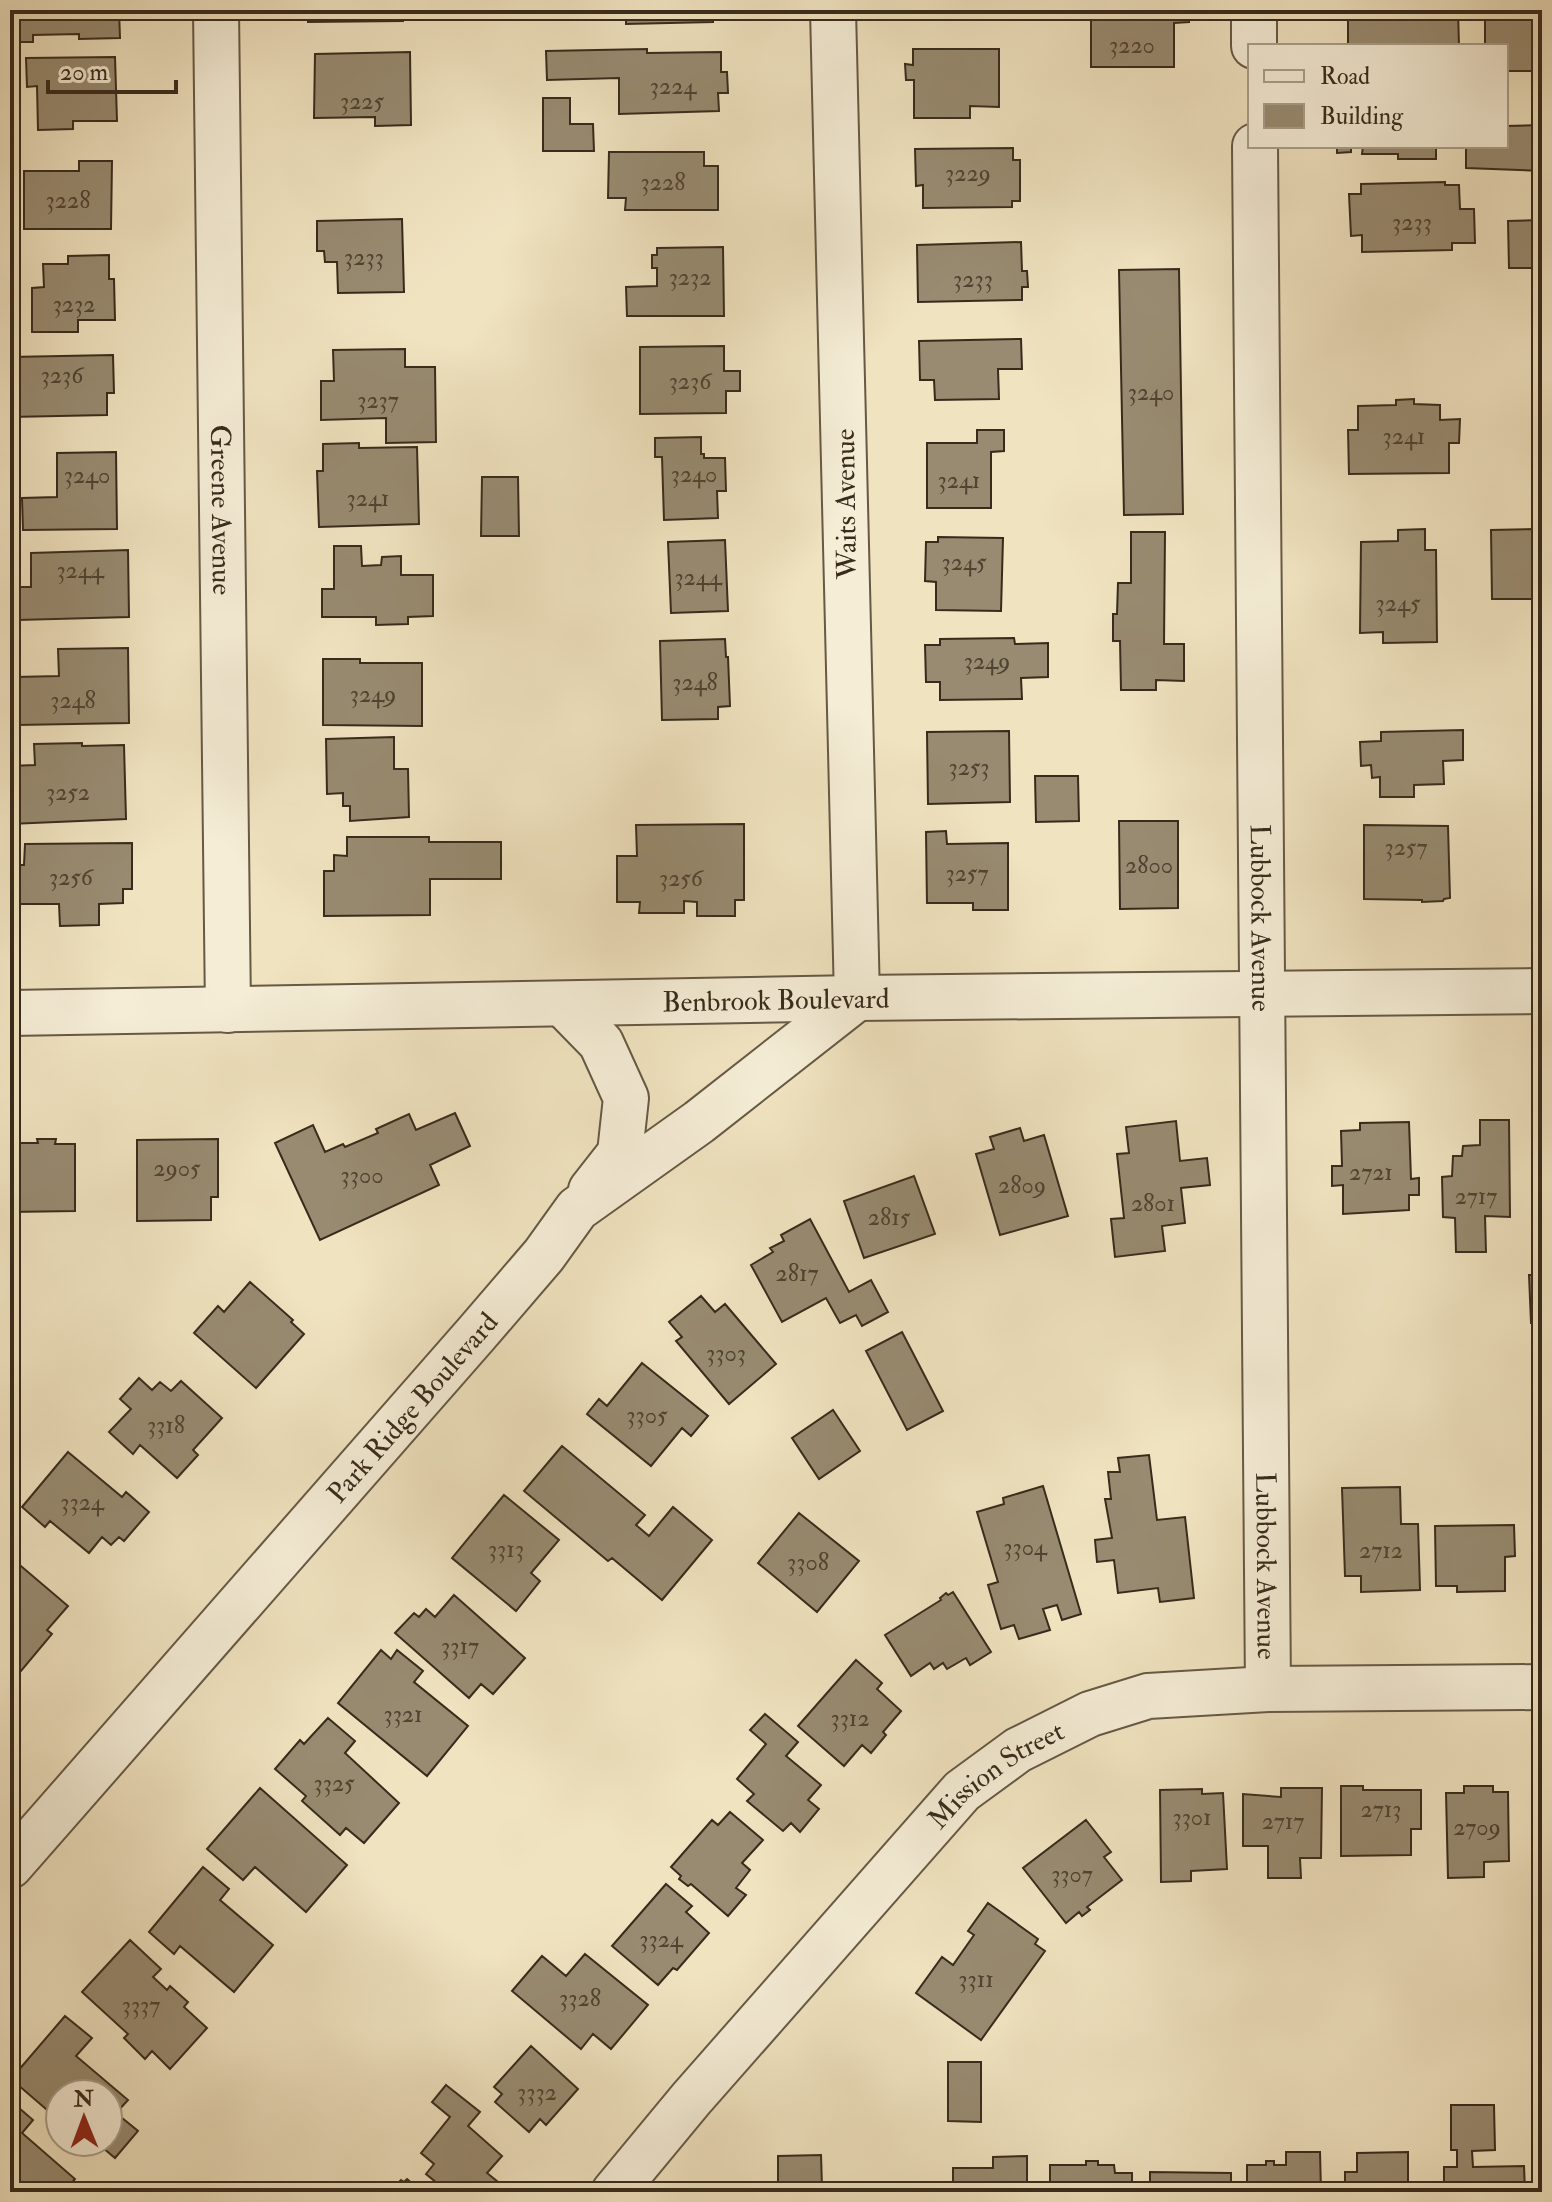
<svg xmlns="http://www.w3.org/2000/svg" width="1552" height="2202" font-family="'IM FELL Double Pica',serif">
<style>
.building{fill:#988b71;stroke:#382b1c;stroke-width:2}
.lines{fill:none;stroke-linecap:round;stroke-linejoin:round}
.minor-casing{stroke:#665945;stroke-width:48}
.minor{stroke:#f5edd6;stroke-width:44}
.labels{text-anchor:middle;stroke-width:6;stroke-linejoin:round;paint-order:stroke}
.number-label{font-size:24px;fill:#504331}
.street-label{font-size:28px;fill:#382b1c;stroke:#f5edd6}
</style>
<rect width="100%" height="100%" fill="#f0e3c0"/>
<filter id="stains"><feTurbulence type="fractalNoise" baseFrequency=".0025" numOctaves="4"/><feColorMatrix values="0 0 0 0 .2 0 0 0 0 .09 0 0 0 0 .02 0 0 0 .5 -.17"/></filter>
<radialGradient id="worn" r=".72"><stop offset=".6" stop-color="#630" stop-opacity="0"/><stop offset="1" stop-color="#630" stop-opacity=".3"/></radialGradient>
<path class="building" d="M10,10H119L120,38L79,39V34L33,35V42H10Z
M308,10H435V13L403,14V21L308,22Z
M626,10H713V22L626,24Z
M912,10H990V14H912Z
M1091,10H1189V22L1174,23V67H1091Z
M1348,10H1458L1459,46H1348Z
M1539,15L1540,71H1506V46H1485V16Z
M647,49V53L721,52V72H727L728,93H718L719,111L619,114V78L547,80L546,51Z
M913,49H999V107L970,106V118H914V80H906L905,64L913,65Z
M410,52L411,125L375,126V117L314,118L315,54Z
M115,57L117,121H73V129L38,130L37,86L27,87L26,58Z
M543,98H570V124H593L594,151H543Z
M1542,125V171L1466,168V146H1506V126Z
M1337,146H1351V152L1337,153Z
M1363,146H1436V159H1398V154H1362Z
M1013,148V160H1020V201H1012V207L923,208V185L916,186L915,149Z
M609,152H704V166H718V210H625L626,198H608Z
M79,161H112L111,229H24V171H79Z
M1445,182V185H1459L1460,209H1474L1475,243H1452V250L1362,252V235L1351,236L1349,194H1361V184Z
M402,219L404,292L338,293L337,262H325L324,251H317V221Z
M1542,220V268H1509L1508,221Z
M1021,242L1022,271H1027L1028,287H1022V300L918,302L917,245Z
M723,247L724,316H627L626,287L657,286V268H652V255H657V248Z
M109,255V279H114L115,320H78V332H32V288L44,287L43,264H68V256Z
M1179,269L1183,514L1124,515L1119,270Z
M1021,339L1022,369H998L999,399L935,400L934,380H920L919,341Z
M724,346V371H740V391H726V413L640,414V347Z
M405,349V367H435L436,442L386,443V418L321,420V381H334L333,350Z
M113,355L114,393H107V415L10,417V357Z
M1414,399V404L1440,405V420L1460,419L1459,443H1449V473L1349,474L1348,430H1358V406L1396,405V400Z
M977,430H1004V451L991,452V508H927V443H977Z
M701,437V454H704V458H725L726,491H717L718,518L664,520L662,457H655V438Z
M359,443V448L417,447L419,524L319,527L317,471H323V444Z
M116,452L117,529L23,530L22,498L57,497V453Z
M482,477H518L519,536H481Z
M1425,529V550H1436L1437,642L1383,643V632L1360,633L1361,542L1398,541V530Z
M1537,529L1538,599H1492L1491,530Z
M1131,532H1165L1164,644H1184V681L1156,680V690H1121L1120,641H1113V614H1117L1118,583H1131Z
M938,537L1003,538L1001,611L936,610V582L925,581L926,542H938Z
M725,540L728,611L671,613L668,542Z
M334,546H361L362,566L381,565L382,557L401,556V575H433V616L408,617V624L376,625V617H322V589H334Z
M128,550L129,617L18,620L16,587H31V553Z
M1014,638L1015,644L1048,643V677L1021,678L1022,699L940,700V682H926L925,645H940V639Z
M725,639L726,657H728L730,706L718,707V719L662,720L660,641Z
M128,648L129,723L17,725L16,677L59,676L58,649Z
M323,659H360V663H422V726L323,725Z
M1463,730V760L1443,761L1444,784L1414,785V797H1380V777L1372,778L1371,765L1361,766L1360,742L1381,741V732Z
M1009,731L1010,802L928,804L927,732Z
M394,737V769H408L409,817L350,821V806H343V793L327,794L326,739Z
M82,743V746L124,745L126,819L10,824V766L35,765L34,744Z
M1035,776H1078L1079,821L1036,822Z
M1119,821H1178V908L1120,909Z
M744,824V900H735V916H697V902L684,901V913H639L640,902H617V856H637L636,825Z
M1364,825L1448,826L1450,898L1444,899L1443,901L1422,902V900L1364,899Z
M946,831L947,844L1008,843V910H973V903H927L926,832Z
M347,837H429V842H501V879H430V915L324,916V871H334V855L347,856Z
M132,843V889H123V903L99,904V925L60,926L59,904H10V865H24L25,844Z
M455,1113L470,1146L430,1165L439,1185L320,1240L275,1143L313,1125L325,1152L343,1144L345,1147L378,1133L376,1129L409,1114L416,1130Z
M1533,1118H1542V1185L1534,1186Z
M1480,1120H1509L1510,1217L1485,1216L1486,1252H1456L1455,1218L1443,1217L1442,1177L1452,1176L1453,1156H1462L1463,1146L1480,1145Z
M1176,1121L1180,1161L1207,1158L1210,1185L1181,1188L1185,1223L1162,1226L1165,1251L1115,1257L1111,1219L1124,1218L1117,1154L1129,1153L1126,1127Z
M1409,1122L1411,1179L1419,1178V1195H1409V1210L1343,1214V1185L1332,1186V1166H1342L1341,1131L1360,1130V1123Z
M1020,1128L1024,1141L1044,1135L1068,1216L1000,1235L976,1154L994,1149L990,1137Z
M37,1139H56L55,1144H75V1211L10,1212V1143H38Z
M218,1139V1197H211V1220L137,1221V1140Z
M914,1176L935,1234L864,1258L844,1201Z
M810,1219L849,1292L871,1280L888,1312L862,1326L856,1315L840,1323L826,1298L782,1322L751,1265L773,1252L770,1248L784,1241L781,1235Z
M1529,1275H1542V1323H1531Z
M250,1282L293,1320L291,1322L304,1334L256,1388L194,1333L218,1306L224,1312Z
M701,1296L715,1312L725,1304L776,1364L729,1404L676,1341L682,1337L669,1322Z
M902,1332L943,1411L907,1430L866,1351Z
M642,1363L708,1416L691,1436L682,1428L651,1466L587,1414L599,1399L607,1406Z
M139,1378L152,1390L160,1382L171,1391L181,1381L222,1418L193,1450L198,1455L177,1478L140,1445L133,1454L109,1432L131,1409L120,1399Z
M833,1410L860,1451L819,1479L792,1438Z
M562,1446L645,1515L636,1525L649,1536L673,1507L712,1540L662,1600L612,1558L608,1561L524,1491Z
M68,1452L122,1497L126,1492L149,1512L124,1541L119,1537L111,1545L102,1537L89,1553L50,1521L45,1527L22,1507Z
M1149,1455L1157,1520L1185,1517L1194,1598L1160,1602L1158,1588L1118,1593L1114,1560L1097,1562L1095,1540L1112,1538L1105,1499H1111L1108,1472H1120L1118,1458Z
M1043,1486L1081,1614L1062,1620L1057,1605L1043,1609L1050,1630L1019,1639L1014,1625L1001,1629L988,1585L998,1582L977,1512L1004,1504L1003,1498Z
M1400,1487L1401,1524H1418L1420,1590L1361,1592V1576H1345L1342,1488Z
M504,1495L559,1540L531,1573L540,1581L516,1611L452,1558Z
M799,1513L859,1561L817,1612L758,1563Z
M1532,1516H1542V1589H1532Z
M1514,1525L1515,1556L1505,1557V1591L1457,1592V1586H1436L1435,1526Z
M15,1561L68,1606L47,1630L52,1634L21,1671L15,1667L10,1674V1567Z
M953,1592L991,1652L970,1665L966,1658L947,1669L943,1663L934,1669L930,1663L911,1676L885,1635L941,1600L940,1598L946,1593L948,1595Z
M454,1595L525,1658L493,1694L481,1684L469,1698L395,1633L414,1613L419,1617L426,1609L435,1617Z
M381,1650L391,1659L397,1650L423,1671L414,1682L468,1726L427,1776L338,1703Z
M856,1660L882,1683L877,1689L901,1711L883,1732L886,1735L871,1753L862,1745L844,1766L798,1726Z
M765,1714L798,1742L786,1756L821,1785L808,1800L819,1809L800,1832L791,1823L783,1831L747,1801L754,1794L737,1779L766,1744L750,1730Z
M328,1718L355,1741L345,1753L399,1803L364,1843L346,1828L340,1835L302,1801L306,1796L275,1769L300,1740L304,1744Z
M1341,1786H1363V1790H1421V1829H1411V1855L1341,1856Z
M1464,1786H1493V1792H1508L1509,1861L1484,1862V1877L1448,1878L1446,1793H1464Z
M260,1788L347,1865L306,1912L255,1867L243,1880L207,1849Z
M1281,1788H1322L1321,1858H1300L1301,1878H1268V1846H1243V1794L1281,1797Z
M1202,1789V1794L1223,1793L1227,1869L1191,1871V1881L1161,1882L1160,1790Z
M1534,1795H1542V1872H1535Z
M730,1812L763,1840L742,1863L750,1870L736,1888L746,1895L728,1916L691,1884L688,1886L679,1879L681,1876L671,1867L712,1820L718,1825Z
M1086,1820L1111,1852L1104,1857L1122,1880L1087,1907L1090,1910L1082,1916L1079,1912L1066,1923L1023,1868Z
M203,1867L229,1889L220,1900L273,1945L234,1992L180,1946L174,1954L149,1932Z
M666,1884L692,1906L686,1912L709,1933L677,1970L673,1968L658,1985L612,1946Z
M988,1903L1038,1939L1035,1944L1045,1951L981,2040L916,1993L942,1957L953,1965L974,1935L968,1931Z
M130,1940L161,1969L153,1977L167,1990L170,1986L188,2002L184,2007L207,2028L170,2069L152,2051L145,2059L124,2038L128,2034L82,1992Z
M585,1954L648,2005L611,2049L593,2034L581,2049L512,1991L542,1956L566,1976Z
M65,2016L92,2038L76,2056L128,2100L116,2113L138,2131L115,2158L96,2142H108V2094H60V2121L11,2079Z
M531,2046L578,2089L546,2125L540,2119L529,2132L495,2102L502,2094L494,2087Z
M948,2062H981V2122L948,2121Z
M446,2085L480,2112L468,2126L502,2156L487,2173L498,2182L490,2192H448L426,2174L434,2164L421,2153L450,2117L432,2102Z
M11,2101L33,2120L22,2133L75,2179L64,2192H10Z
M1451,2105H1494L1495,2150L1472,2151L1473,2167L1524,2166L1525,2192H1444V2167H1457V2150H1451Z
M1286,2152H1320L1321,2192H1247V2165H1266V2161H1274V2165H1286Z
M1408,2152V2192H1345V2172H1357V2153Z
M821,2155L822,2187H869V2192H778V2156Z
M1027,2156V2192H953V2168H993V2157Z
M1086,2161H1098V2165H1114L1115,2173H1132V2192H1050V2165H1086Z
M1150,2172L1231,2173V2192H1150Z
M407,2179L422,2192H396L392,2189L401,2180L404,2182Z"/>
<g class="lines">
<defs>
<g id="minor">
<path id="s1" d="M216,10L228,1010"/>
<path d="M1254,10V46"/>
<path id="s2" d="M1255,146L1268,1689"/>
<path d="M563,1004L601,1043L626,1098L620,1153L591,1190"/>
<path id="s3" d="M10,1013L857,998L1542,991"/>
<path id="s4" d="M10,1866L477,1333L544,1255L577,1209L699,1122L857,998L833,10"/>
<path id="s5" d="M614,2192L691,2099L962,1791L1018,1750L1090,1714L1148,1696L1268,1689L1542,1687"/>
</g>
</defs>
<use href="#minor" class="minor-casing"/>
<use href="#minor" class="minor"/>
</g>
<g class="labels">
<g class="number-label">
<text x="1132" y="53">3220</text>
<text x="673" y="94">3224</text>
<text x="362" y="109">3225</text>
<text x="968" y="181">3229</text>
<text x="663" y="190">3228</text>
<text x="68" y="208">3228</text>
<text x="1412" y="230">3233</text>
<text x="364" y="265">3233</text>
<text x="690" y="285">3232</text>
<text x="973" y="287">3233</text>
<text x="74" y="312">3232</text>
<text x="62" y="383">3236</text>
<text x="690" y="389">3236</text>
<text x="1151" y="400">3240</text>
<text x="378" y="408">3237</text>
<text x="1404" y="444">3241</text>
<text x="694" y="482">3240</text>
<text x="87" y="483">3240</text>
<text x="959" y="488">3241</text>
<text x="368" y="506">3241</text>
<text x="964" y="570">3245</text>
<text x="80" y="578">3244</text>
<text x="698" y="585">3244</text>
<text x="1398" y="611">3245</text>
<text x="987" y="669">3249</text>
<text x="695" y="690">3248</text>
<text x="373" y="702">3249</text>
<text x="73" y="708">3248</text>
<text x="969" y="775">3253</text>
<text x="68" y="800">3252</text>
<text x="1406" y="855">3257</text>
<text x="1149" y="873">2800</text>
<text x="967" y="881">3257</text>
<text x="71" y="885">3256</text>
<text x="681" y="886">3256</text>
<text x="177" y="1176">2905</text>
<text x="1371" y="1180">2721</text>
<text x="362" y="1183">3300</text>
<text x="1022" y="1193">2809</text>
<text x="1476" y="1204">2717</text>
<text x="1153" y="1211">2801</text>
<text x="889" y="1225">2815</text>
<text x="797" y="1281">2817</text>
<text x="726" y="1361">3303</text>
<text x="647" y="1423">3305</text>
<text x="166" y="1433">3318</text>
<text x="82" y="1510">3324</text>
<text x="1025" y="1555">3304</text>
<text x="506" y="1557">3313</text>
<text x="1381" y="1558">2712</text>
<text x="808" y="1570">3308</text>
<text x="460" y="1654">3317</text>
<text x="403" y="1722">3321</text>
<text x="850" y="1726">3312</text>
<text x="334" y="1791">3325</text>
<text x="1381" y="1817">2713</text>
<text x="1192" y="1825">3301</text>
<text x="1283" y="1829">2717</text>
<text x="1477" y="1835">2709</text>
<text x="1072" y="1882">3307</text>
<text x="661" y="1947">3324</text>
<text x="976" y="1987">3311</text>
<text x="580" y="2006">3328</text>
<text x="141" y="2013">3337</text>
<text x="537" y="2100">3332</text>
</g>
<g class="street-label">
<text transform="translate(845 504) rotate(-91)" y="10">Waits Avenue</text>
<text dy="10" stroke="none"><textPath href="#s1" startOffset="500">Greene Avenue</textPath></text>
<text dy="10" stroke="none"><textPath href="#s2" startOffset="772">Lubbock Avenue</textPath></text>
<text dy="10" stroke="none"><textPath href="#s3" startOffset="766">Benbrook Boulevard</textPath></text>
<text dy="10" stroke="none"><textPath href="#s4" startOffset="610">Park Ridge Boulevard</textPath></text>
<text dy="10" stroke="none"><textPath href="#s2" startOffset="1420">Lubbock Avenue</textPath></text>
<text dy="10" stroke="none"><textPath href="#s5" startOffset="568">Mission Street</textPath></text>
</g>
</g>
<rect width="1552" height="2202" fill="none" stroke="#f0e3c0" stroke-width="40"/>
<rect x="12" y="12" width="1528" height="2178" fill="none" stroke="#382b1c" stroke-width="4"/>
<rect x="20" y="20" width="1512" height="2162" fill="none" stroke="#382b1c" stroke-width="2"/>
<rect x="1248" y="44" width="260" height="104" fill="#f5edd6" stroke="#a99f8c" stroke-width="2"/>
<rect x="1264" y="70" width="40" height="12" fill="#f5edd6" stroke="#a99f8c" stroke-width="2"/>
<text x="1320" y="84" font-size="24" fill="#382b1c">Road</text>
<rect x="1264" y="104" width="40" height="24" fill="#988b71" stroke="#a99f8c" stroke-width="2"/>
<text x="1320" y="124" font-size="24" fill="#382b1c">Building</text>
<g transform="translate(84 2118) rotate(359)"><circle r="38" fill="#f5edd6" stroke="#a99f8c" stroke-width="2"/>
<path d="M0-6L14 30L0 20L-14 30Z" fill="#8f2418"/>
<text y="-12" font-size="22" font-weight="bold" text-anchor="middle" fill="#382b1c">N</text>
</g>
<path d="M48 80v12h128v-12" fill="none" stroke="#382b1c" stroke-width="4"/>
<text x="60" y="80" font-size="24" fill="#382b1c" stroke="#f5edd6" stroke-width="6" paint-order="stroke">20 m</text>
<rect width="100%" height="100%" filter="url(#stains)"/>
<rect width="100%" height="100%" fill="url(#worn)"/>
</svg>
